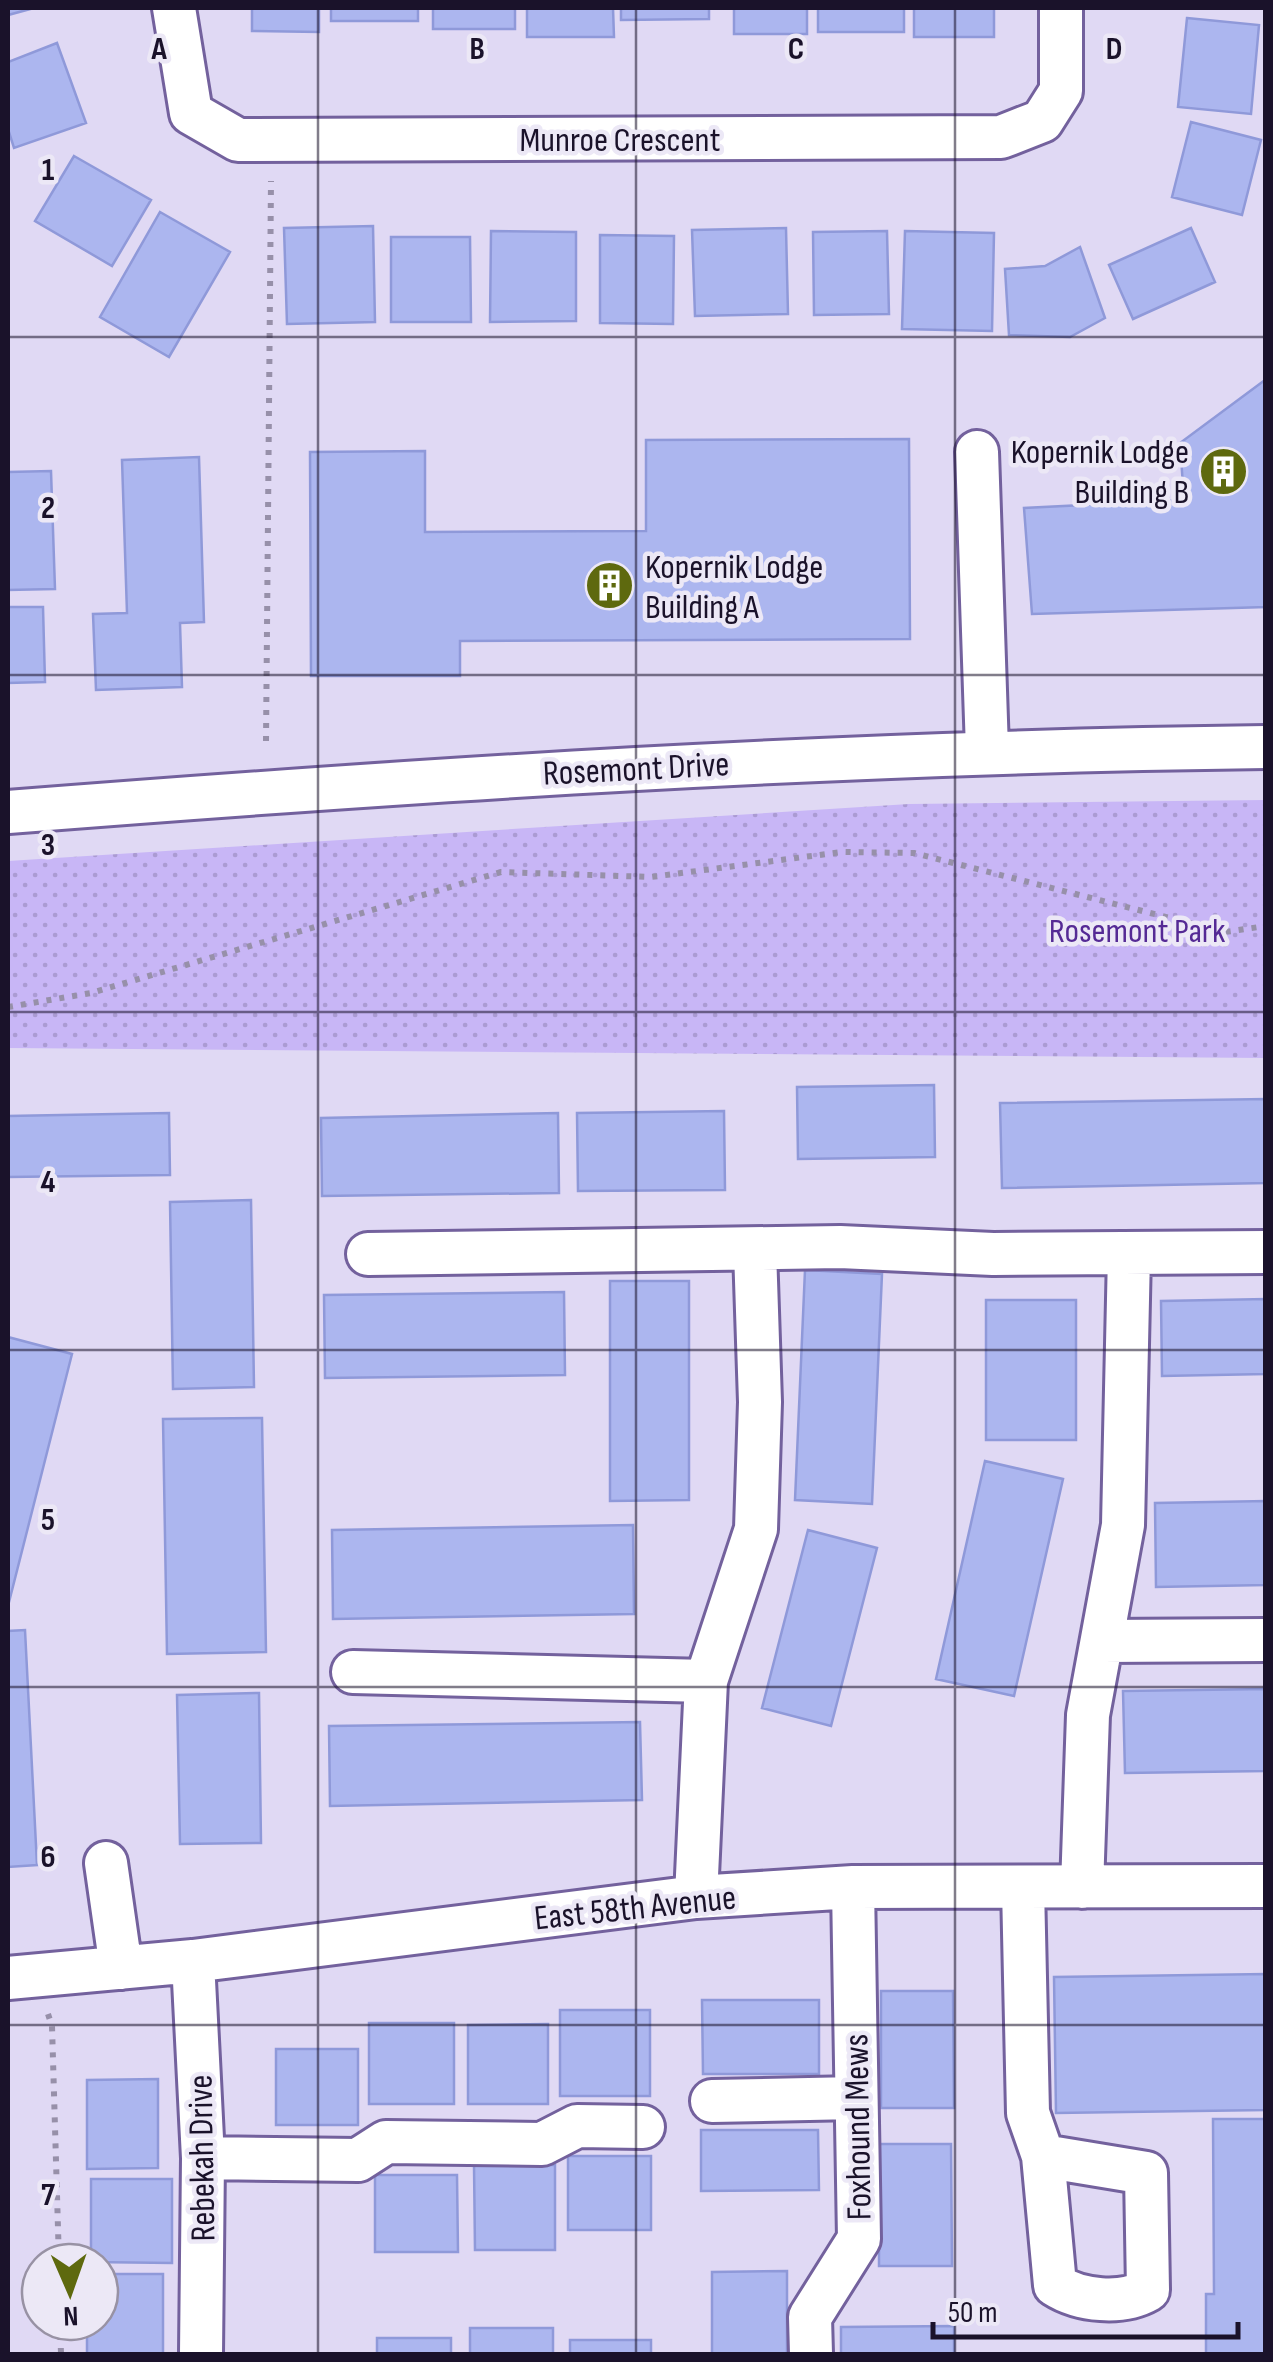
<svg xmlns="http://www.w3.org/2000/svg" width="1273" height="2362" font-family="'Sofia Sans Condensed',sans-serif">
<style>
.grass{fill:url(#grass-dots)}
.building{fill:#acb6ef;stroke:#8f99d9;stroke-width:2.5}
.lines{fill:none;stroke-linecap:round;stroke-linejoin:round}
.minor-casing{stroke:#73619d;stroke-width:48}
.path{stroke:#9790a9;stroke-width:6;stroke-dasharray:5 8;stroke-linecap:butt}
.minor{stroke:#fff;stroke-width:42}
.grid{fill:none;stroke:#1a122a;stroke-width:2.5;stroke-opacity:0.55}
.labels{text-anchor:middle;stroke-width:9;stroke-linejoin:round;paint-order:stroke}
.street-label{font-size:35px;fill:#1a122a;stroke:#ece8f6}
.poi-label{font-size:35px;fill:#1a122a;stroke:#ece8f6;text-anchor:end}
.park-label{font-size:35px;fill:#552a95;stroke:#ece8f6}
.grid-label{font-size:32px;text-anchor:middle;font-weight:bold;fill:#1a122a;stroke:#ece8f6;stroke-width:9;stroke-linejoin:round;paint-order:stroke}
</style>
<defs>
<pattern id="grass-dots" width="8" height="8" patternUnits="userSpaceOnUse" patternTransform="scale(2.5)"><rect width="8" height="8" fill="#c8b6f6"/><path d="M2 2h.1M6 6h.1" fill="none" stroke="#ab9bd3" stroke-width="1.8" stroke-linecap="round"/></pattern>
</defs>
<rect width="100%" height="100%" fill="#e0d9f4"/>
<path class="grass" d="M1265,800V1058L8,1048V861L909,804Z"/>
<path class="building" d="M8,8H34L8,15Z
M252,8H319V32L252,31Z
M331,8H418V21H331Z
M433,8H515V29H433Z
M527,8H613L614,37H527Z
M621,8H709V19L621,20Z
M734,8H807V34H734Z
M818,8H904V32H818Z
M914,8H994V37H914Z
M1187,18L1259,25L1251,114L1178,107Z
M57,43L86,123L14,148L8,129V62Z
M1191,122L1261,140L1242,215L1172,197Z
M74,156L151,200L112,266L35,221Z
M160,212L230,252L169,357L100,317Z
M373,226L375,322L287,324L284,228Z
M786,228L788,314L695,316L692,230Z
M1191,228L1215,282L1133,319L1109,265Z
M491,231L576,232V321L490,322Z
M887,231L889,314L814,315L813,232Z
M905,231L994,233L992,331L902,329Z
M600,235L674,236L673,324L600,323Z
M391,237H470L471,322H391Z
M1080,247L1105,318L1070,337L1009,335L1005,269L1045,266Z
M1265,380L1266,607L1032,614L1024,508L1184,500L1180,443Z
M909,439L910,639L460,641V676H311L310,452L425,451V532L646,531V440Z
M199,457L204,622L180,623L182,687L96,690L93,614L127,613L122,460Z
M51,471L55,589L8,590V472Z
M8,607H43L45,682L8,683Z
M934,1085L935,1157L798,1159L797,1087Z
M1266,1099V1183L1002,1188L1000,1103Z
M724,1111L725,1190L578,1191L577,1113Z
M169,1113L170,1175L8,1177V1116Z
M558,1113L559,1193L322,1196L321,1118Z
M251,1200L254,1387L173,1389L170,1202Z
M805,1270L882,1274L872,1504L795,1500Z
M610,1281H689V1500L610,1501Z
M564,1292L565,1375L325,1378L324,1295Z
M1266,1299V1374L1162,1376L1161,1301Z
M986,1300H1076V1440H986Z
M8,1337L72,1354L8,1606Z
M262,1418L266,1652L167,1654L163,1419Z
M985,1461L1063,1479L1014,1696L936,1679Z
M1266,1501V1585L1156,1587L1155,1503Z
M633,1525L634,1614L333,1619L332,1530Z
M808,1530L877,1548L831,1726L762,1708Z
M25,1630L37,1865L8,1867V1631Z
M1266,1689V1771L1125,1773L1123,1691Z
M259,1693L261,1843L180,1844L177,1695Z
M640,1722L642,1800L330,1806L329,1726Z
M1266,1974V2110L1056,2113L1054,1977Z
M881,1991H953L954,2108H881Z
M702,2000H819V2074H703Z
M560,2010H650V2096H560Z
M369,2023H454V2104H369Z
M548,2024V2104H468V2025Z
M276,2049H358V2125H276Z
M158,2079V2168L87,2169V2080Z
M1213,2119H1266V2354H1206V2294H1214Z
M701,2130H818L819,2190L701,2191Z
M879,2144H951L952,2266H879Z
M568,2156H651V2230H568Z
M474,2165H555V2250H475Z
M375,2175H457L458,2252H375Z
M91,2179H172V2263L91,2262Z
M787,2271V2354H712V2272Z
M100,2274H163V2354H87V2322H100Z
M954,2326V2354H841V2327Z
M470,2328H553V2354H470Z
M377,2338H451V2354H377Z
M570,2340H651V2354H570Z"/>
<g class="lines">
<defs>
<path id="minor" d="M174,8L191,113L238,140L1001,137L1042,121L1061,91V8
M977,452L987,750
M8,812C427,779 845,752 1266,747
M368,1254L840,1247L993,1254L1266,1252
M1102,1641L1266,1640
M353,1672L706,1681
M106,1863L121,1968
M1023,1887L1028,2113L1043,2156L1146,2173L1148,2290C1122,2305 1080,2301 1055,2285L1043,2156
M1082,1887L1088,1715L1123,1525L1129,1254
M696,1897L706,1681L756,1529L760,1402L755,1250
M193,1961L203,2158L201,2354
M8,1978L193,1961L696,1897L853,1887L1266,1886
M712,2101L856,2098
M203,2158L358,2160L386,2142L542,2144L577,2126L643,2127
M811,2354L810,2317L859,2239L853,1887"/>
</defs>
<use href="#minor" class="minor-casing"/>
<path class="path" d="M266,741L271,181
M8,1007L91,993L501,872L651,877L842,852L914,853L1225,932L1266,926
M48,2014L52,2026L59,2262
M60,2322L61,2354"/>
<use href="#minor" class="minor"/>
</g>
<path class="grid" d="M318,8V2354M636,8V2354M955,8V2354M8,337H1266M8,675H1266M8,1012H1266M8,1350H1266M8,1687H1266M8,2025H1266"/>
<defs>
<symbol id="building-disc" viewBox="-11 -11 22 22"><circle r="9.5" fill="#5e690e" stroke="#ece8f6"/><path d="M-4-6H4V6H1V3H-1V6H-4ZM-2.5-4.3h1.7v1.8h-1.7ZM.8-4.3h1.7v1.8H.8ZM-2.5-1h1.7V.8h-1.7ZM.8-1h1.7V.8H.8Z" fill="#fff"/></symbol>
</defs>
<g fill-rule="evenodd">
<use href="#building-disc" x="1196" y="444" width="55" height="55"/>
<use href="#building-disc" x="582" y="558" width="55" height="55"/>
</g>
<g class="labels">
<g class="street-label">
<text x="620" y="151">Munroe Crescent</text>
<text transform="translate(636 768) rotate(-3)" y="12">Rosemont Drive</text>
<text transform="translate(635 1907) rotate(-6)" y="12">East 58th Avenue</text>
<text transform="translate(857 2127) rotate(-91)" y="12">Foxhound Mews</text>
<text transform="translate(201 2158) rotate(-91)" y="12">Rebekah Drive</text>
</g>
<g class="poi-label">
<text x="1189" y="463">Kopernik Lodge<tspan x="1189" dy="40">Building B</tspan></text>
<text x="645" y="578" text-anchor="start">Kopernik Lodge<tspan x="645" dy="40">Building A</tspan></text>
</g>
<g class="park-label">
<text x="1137" y="942">Rosemont Park</text>
</g>
</g>
<g class="grid-label">
<text x="159" y="59">A</text>
<text x="477" y="59">B</text>
<text x="796" y="59">C</text>
<text x="1114" y="59">D</text>
<text x="48" y="180">1</text>
<text x="48" y="518">2</text>
<text x="48" y="855">3</text>
<text x="48" y="1192">4</text>
<text x="48" y="1530">5</text>
<text x="48" y="1867">6</text>
<text x="48" y="2205">7</text>
</g>
<rect width="1273" height="2362" fill="none" stroke="#1a122a" stroke-width="20"/>
<g transform="translate(70 2292) rotate(178)"><circle r="48" fill="#ece8f6" stroke="#9892a4" stroke-width="2.5"/>
<path d="M0-8L18 38L0 25L-18 38Z" fill="#5e690e"/>
<text y="-15" font-size="28" font-weight="bold" text-anchor="middle" fill="#1a122a">N</text>
</g>
<path d="M933 2322v15h305v-15" fill="none" stroke="#1a122a" stroke-width="5"/>
<text x="948" y="2322" font-size="30" fill="#1a122a" stroke="#ece8f6" stroke-width="8" paint-order="stroke">50 m</text>
</svg>
